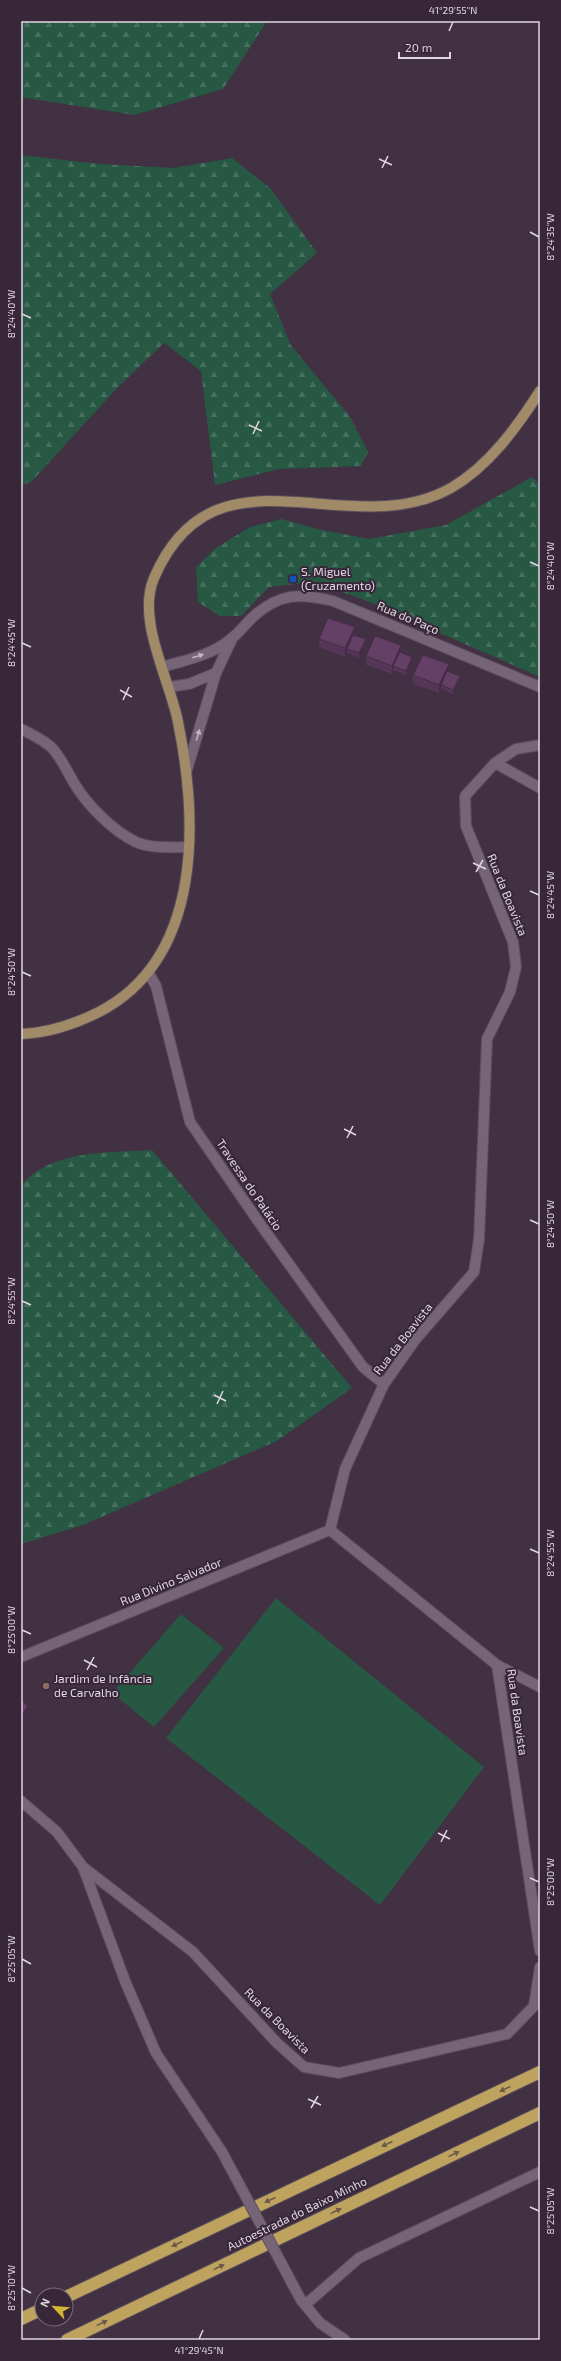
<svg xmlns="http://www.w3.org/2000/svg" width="561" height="2361" font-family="'Exo 2',sans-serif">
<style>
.forest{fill:url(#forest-firs)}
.pitch{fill:#275843}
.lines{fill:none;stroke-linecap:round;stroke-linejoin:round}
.minor-casing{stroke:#5c4d5c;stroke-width:12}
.major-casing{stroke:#5c4d5c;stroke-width:12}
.highway-casing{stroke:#5c4d5c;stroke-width:14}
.minor{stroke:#766477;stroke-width:10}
.major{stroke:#a18a68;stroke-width:10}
.highway{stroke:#bda35e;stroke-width:12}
.minor-bridge-casing{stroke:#5c4d5c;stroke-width:12;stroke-linecap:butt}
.minor-bridge{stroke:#766477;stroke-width:10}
.wall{fill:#563658}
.shaded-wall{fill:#462c47}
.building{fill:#643f66;stroke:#462c47}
.oneway{fill:#c1b4c1}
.oneway2{fill:#6d5947}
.ticks{fill:none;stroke:#e1d6e1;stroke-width:1.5}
.transit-dot{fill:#1a4fb4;stroke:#372738;stroke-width:1.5}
.education-dot{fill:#8d6e63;stroke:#372738;stroke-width:1.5}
.labels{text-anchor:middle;stroke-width:4;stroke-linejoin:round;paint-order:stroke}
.poi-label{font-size:12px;fill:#e1d6e1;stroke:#372738;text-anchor:start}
.street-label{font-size:12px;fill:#e1d6e1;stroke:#372738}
.neatline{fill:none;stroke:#e1d6e1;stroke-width:1.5}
.ticks-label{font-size:10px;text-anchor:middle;fill:#e1d6e1}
</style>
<defs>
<pattern id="forest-firs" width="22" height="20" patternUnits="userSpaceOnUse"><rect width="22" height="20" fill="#275843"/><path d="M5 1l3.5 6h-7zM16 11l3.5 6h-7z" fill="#466f5e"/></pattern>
</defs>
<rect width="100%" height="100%" fill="#413142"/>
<path class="forest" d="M21,21H267L223,89L134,115L21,97Z
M21,155L99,164L174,168L232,158L270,188L317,253L270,294L290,344L350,417L368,452L361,466L279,469L215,485L201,371L164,343L118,387L32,481L21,486Z
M532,477L540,485V677L362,599L313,582L269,587L241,616H220L198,602L196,567L216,548L250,527L281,519L317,529L369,539L446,525Z
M152,1150L352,1388L277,1441L83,1525L21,1544V1185C53,1149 108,1153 152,1150Z"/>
<path class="pitch" d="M276,1598L484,1767L380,1905L166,1738Z
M181,1614L224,1648L154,1727L112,1693Z"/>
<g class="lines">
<defs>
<path id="minor" d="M162,667C186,660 213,655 232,638C240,632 246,623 254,616C280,593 300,593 333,601L540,687
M169,687L189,684L216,673
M21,729C58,747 55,750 74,783C87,805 113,831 136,842C152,849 171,847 188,847
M540,745L516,749L495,763L465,796L466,826L513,942L516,967L510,992L487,1039L479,1239L474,1272L415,1340L384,1384L345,1469L330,1530L497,1665L540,1951
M495,763L540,788
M186,773L216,673L232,639
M148,972L156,986L190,1122L258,1221L363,1367L384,1384
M21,1657L330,1530
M497,1665L540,1687
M21,1801L57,1832L83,1867L193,1952L277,2043L304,2067L339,2073L507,2034L534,2006L540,1967
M83,1867L125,1981L156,2053L222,2152
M301,2300L320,2323L345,2340
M305,2305L359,2258L540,2172"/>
<path id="major" d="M21,1034C48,1033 75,1024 99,1012C203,958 198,821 178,722C170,680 136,620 154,578C215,436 348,546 451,488C489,466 517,427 540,391"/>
<path id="highway" d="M66,2297L540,2072
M21,2319L42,2309
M67,2340L540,2113"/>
</defs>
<use href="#minor" class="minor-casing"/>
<use href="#major" class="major-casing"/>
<use href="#highway" class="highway-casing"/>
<use href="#minor" class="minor"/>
<use href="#major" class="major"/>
<use href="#highway" class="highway"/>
<defs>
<path id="minor-bridge" d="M222,2152L301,2300"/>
</defs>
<use href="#minor-bridge" class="minor-bridge-casing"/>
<use href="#minor-bridge" class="minor-bridge"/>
</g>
<path class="wall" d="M355,635L366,644L359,658L347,653L345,657L319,647V639Z
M401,653L412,661L406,675L393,670L392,674L366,665V656Z
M449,672L460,680L453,694L441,689L439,693L413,684V675Z"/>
<path class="shaded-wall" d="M355,627V635L347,649V653L345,657V648Z
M366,639V644L359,658V653Z
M401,645V653L393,666V670L392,674V666Z
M412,657V661L406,675V671Z
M449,664V672L441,685V689L439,693V685Z
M460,676V680L453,694V690Z
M28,1706V1718L21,1727V1715Z"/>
<path class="building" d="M328,618L355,627L345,648L319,639Z
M353,635L366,639L359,653L347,649Z
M375,636L401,645L392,666L366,656Z
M400,652L412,657L406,671L393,666Z
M423,655L449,664L439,685L413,675Z
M447,671L460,676L453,690L441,685Z
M21,1700L28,1706L21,1715Z"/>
<defs><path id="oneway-solid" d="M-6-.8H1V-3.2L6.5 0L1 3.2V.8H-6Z"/></defs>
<g class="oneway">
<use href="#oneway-solid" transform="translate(198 656) rotate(-17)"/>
<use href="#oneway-solid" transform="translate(198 735) rotate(-73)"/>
</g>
<g class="oneway2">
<use href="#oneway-solid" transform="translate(505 2089) rotate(155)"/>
<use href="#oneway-solid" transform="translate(387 2144) rotate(155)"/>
<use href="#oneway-solid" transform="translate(454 2154) rotate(-26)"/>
<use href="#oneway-solid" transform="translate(270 2200) rotate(155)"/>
<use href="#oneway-solid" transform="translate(336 2211) rotate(-26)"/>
<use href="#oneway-solid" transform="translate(177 2244) rotate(154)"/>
<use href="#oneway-solid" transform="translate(219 2267) rotate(-26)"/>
<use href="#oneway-solid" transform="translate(102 2323) rotate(-26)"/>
</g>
<path class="ticks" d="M449,31L453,22M379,159L392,165M382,168L388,156M530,232L539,237M22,314L31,318M249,425L262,431M253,434L259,421M530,562L539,566M22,643L31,647M120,690L132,697M123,700L129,687M473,863L486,869M476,872L483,860M530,891L539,895M22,972L31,976M344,1129L356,1135M347,1138L353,1126M530,1220L539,1224M22,1301L31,1305M214,1395L226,1401M217,1404L223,1391M530,1549L539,1553M22,1630L31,1634M84,1660L97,1667M87,1670L94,1657M438,1833L450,1839M441,1842L447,1830M530,1878L539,1882M22,1959L31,1964M308,2099L321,2105M311,2108L318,2096M530,2207L539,2211M22,2288L31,2293M199,2339L203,2330"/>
<rect class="transit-dot" x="289" y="575" width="8" height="8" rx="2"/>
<circle class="education-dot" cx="46" cy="1686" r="4"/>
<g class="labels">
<g class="poi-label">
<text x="301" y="576">S. Miguel<tspan x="301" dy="14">(Cruzamento)</tspan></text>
<text x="54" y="1683">Jardim de Infância<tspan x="54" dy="14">de Carvalho</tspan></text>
</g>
<g class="street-label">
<text transform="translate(408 618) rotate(23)" y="4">Rua do Paço</text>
<text transform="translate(507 895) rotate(68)" y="4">Rua da Boavista</text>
<text transform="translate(249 1185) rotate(56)" y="4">Travessa do Palácio</text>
<text transform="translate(403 1339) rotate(-52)" y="4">Rua da Boavista</text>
<text transform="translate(171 1582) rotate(-22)" y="4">Rua Divino Salvador</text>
<text transform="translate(517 1712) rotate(82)" y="4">Rua da Boavista</text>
<text transform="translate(277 2021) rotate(45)" y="4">Rua da Boavista</text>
<text transform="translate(297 2214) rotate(-26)" y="4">Autoestrada do Baixo Minho</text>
</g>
</g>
<rect width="561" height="2361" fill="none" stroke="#372738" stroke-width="44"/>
<g transform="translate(54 2307) rotate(296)"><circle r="19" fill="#372738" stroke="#7b6d7c"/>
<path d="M0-3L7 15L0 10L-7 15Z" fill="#d5b535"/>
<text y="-6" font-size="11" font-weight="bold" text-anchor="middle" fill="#e1d6e1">N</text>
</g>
<path d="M399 52v6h51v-6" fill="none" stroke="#e1d6e1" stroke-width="2"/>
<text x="405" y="52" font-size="12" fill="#e1d6e1" stroke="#372738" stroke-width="3" paint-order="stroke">20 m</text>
<rect x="22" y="22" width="517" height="2317" class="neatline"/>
<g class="ticks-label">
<text x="453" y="14">41°29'55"N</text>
<text transform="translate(550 237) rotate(-90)" y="4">8°24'35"W</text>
<text transform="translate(11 314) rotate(-90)" y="4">8°24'40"W</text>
<text transform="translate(550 566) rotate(-90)" y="4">8°24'40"W</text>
<text transform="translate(11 643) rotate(-90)" y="4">8°24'45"W</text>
<text transform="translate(550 895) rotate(-90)" y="4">8°24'45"W</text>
<text transform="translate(11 972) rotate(-90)" y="4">8°24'50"W</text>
<text transform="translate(550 1224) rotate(-90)" y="4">8°24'50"W</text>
<text transform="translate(11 1301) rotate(-90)" y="4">8°24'55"W</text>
<text transform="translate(550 1553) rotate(-90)" y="4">8°24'55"W</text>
<text transform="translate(11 1630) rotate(-90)" y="4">8°25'00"W</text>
<text transform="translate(550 1882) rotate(-90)" y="4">8°25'00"W</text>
<text transform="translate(11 1959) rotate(-90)" y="4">8°25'05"W</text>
<text transform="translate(550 2211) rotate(-90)" y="4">8°25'05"W</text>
<text transform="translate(11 2288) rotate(-90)" y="4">8°25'10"W</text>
<text x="199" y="2354">41°29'45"N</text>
</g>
</svg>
